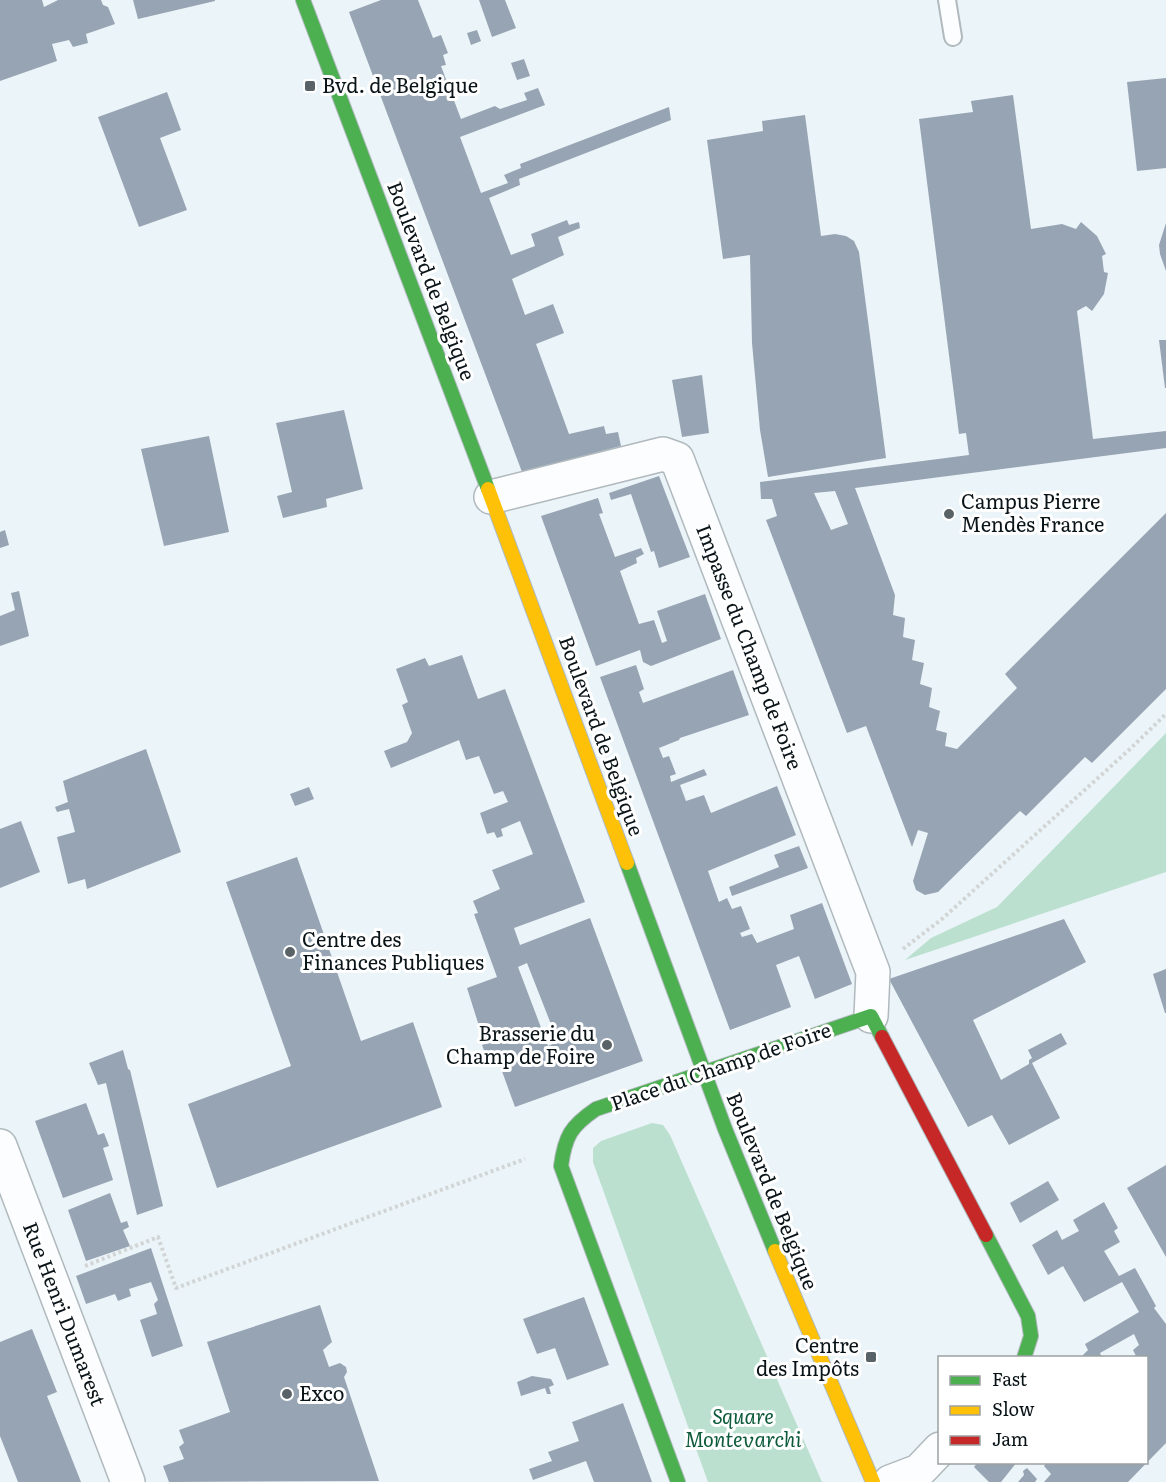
<svg xmlns="http://www.w3.org/2000/svg" width="1166" height="1482" font-family="Literata,serif">
<style>
.green{fill:#bbe0cf}
.building{fill:#97a4b3;fill-rule:evenodd}
.lines{fill:none;stroke-linecap:round;stroke-linejoin:round}
.lane-casing{stroke:#b0b9bd;stroke-width:20}
.street-casing{stroke:#b0b9bd;stroke-width:36}
.fast-casing{stroke:#b0b9bd;stroke-width:16}
.slow-casing{stroke:#b0b9bd;stroke-width:16}
.jam-casing{stroke:#b0b9bd;stroke-width:16}
.path{stroke:#d2d5d5;stroke-width:4;stroke-dasharray:3 3;stroke-linecap:butt}
.lane{stroke:#fcfdfe;stroke-width:16}
.street{stroke:#fcfdfe;stroke-width:33}
.fast{stroke:#4caf50;stroke-width:14}
.slow{stroke:#ffc107;stroke-width:14}
.jam{stroke:#c62828;stroke-width:14}
.poi-dot{fill:#596266;stroke:#fff;stroke-width:2}
.labels{text-anchor:middle;stroke-width:6;stroke-linejoin:round;paint-order:stroke}
.poi-label{font-size:20px;fill:#0a1418;stroke:#fff;text-anchor:start}
.street-label{font-size:20px;fill:#0a1418;stroke:#fff}
.park-label{font-size:20px;font-style:italic;fill:#0d5b3a;stroke:#fff}
</style>
<rect width="100%" height="100%" fill="#ebf4f8"/>
<path class="green" d="M1166,733V872L905,960L931,938L997,907Z
M652,1123L663,1125L670,1135L822,1482H708L593,1162V1148L601,1141Z"/>
<path class="building" d="M0,0H42L44,7L58,0H101L103,5L108,7L115,24L86,34L88,43L73,47L69,40L52,44L57,61L0,81Z
M133,0H215V1L138,19Z
M381,0H418L433,38L441,35L448,53L443,55L446,65L441,66L461,119L495,106L500,109L527,100L524,93L538,88L545,105L460,137L481,193L508,183L504,175L521,168L520,164L669,107L671,120L519,179L520,185L489,198L511,255L535,246L531,234L567,220L569,225L579,222L580,228L558,237L564,255L512,279L525,315L553,304L564,333L536,344L569,434L604,426L606,434L618,432L621,446L522,472L349,12Z
M479,0H505L516,28L492,37Z
M477,30L481,41L471,45L467,33Z
M524,59L530,76L517,80L511,63Z
M1166,78V168L1137,171L1127,82Z
M167,92L181,130L160,138L187,210L139,227L98,117Z
M1013,95L1031,229L1062,224L1076,229L1081,222L1097,236L1106,254L1102,256L1104,272L1108,273L1104,294L1092,311L1086,306L1077,311L1093,439L1166,431V448L855,488L895,595L893,615L905,618L903,637L915,640L912,660L924,663L920,684L932,688L929,707L940,711L936,730L947,733L945,746L957,749L1008,697L1017,688L1005,674L1166,513V689L1092,763L1085,757L1026,816L1020,811L938,892L925,895L916,890L913,881L928,833L918,830L912,847L866,726L847,733L766,520L777,516L772,499H761L760,482L969,455L966,433L959,434L919,119L973,112L971,101ZM835,491L848,524L831,530L814,493Z
M805,115L821,236L835,234L846,236L854,241L859,252L886,458L768,477L760,430L752,343L750,255L723,259L707,140L763,131L762,121Z
M1166,223V271L1160,254L1159,245Z
M1159,340H1166V388H1165Z
M702,375L709,433L682,437L672,380Z
M344,410L363,489L326,499L327,507L283,518L277,496L292,492L276,423Z
M209,436L229,532L164,546L141,449Z
M659,476L690,557L659,568L654,551L651,552L631,494L611,500L609,493Z
M598,498L603,513L599,514L615,557L641,548L644,554L636,558L637,563L620,571L639,624L654,620L662,643L667,641L657,611L705,594L721,639L651,666L643,662L640,650L596,666L541,516Z
M5,530L9,545L0,548V532Z
M19,591L29,636L0,646V616L15,610L11,593Z
M462,655L478,699L505,689L585,902L514,928L520,945L590,918L643,1061L515,1107L499,1063L490,1067L482,1045L491,1042L484,1024L479,1026L467,988L497,977L474,914L478,913L473,901L500,889L492,870L533,854L520,821L501,829L503,836L497,838L494,832L487,834L480,813L508,802L503,791L494,794L479,756L466,760L459,740L391,768L384,751L407,742L412,733L402,705L408,702L396,669L425,658L429,666ZM527,963L558,1042L548,1046L518,967Z
M636,665L644,689L639,692L643,703L733,670L749,715L680,738L679,740L659,748L663,758L669,756L676,774L670,776L671,782L704,769L707,775L680,785L686,801L704,795L711,813L777,786L796,835L708,871L719,902L727,898L732,909L741,906L750,929L740,933L742,937L752,934L757,943L794,929L790,915L822,903L852,984L815,999L799,956L776,965L791,1007L730,1030L600,677Z
M146,749L181,852L87,889L85,879L68,884L57,837L75,832L69,809L57,812L55,807L68,802L63,781Z
M309,787L314,799L295,806L290,794Z
M21,821L40,872L0,888V829Z
M799,846L808,868L732,896L729,887L779,867L774,855Z
M297,857L361,1041L413,1022L442,1107L217,1188L188,1104L291,1066L226,882Z
M1064,919L1086,962L973,1020L1001,1080L1029,1064V1060L1032,1058L1028,1050L1061,1033L1067,1044L1032,1063L1060,1118L1009,1145L992,1115L968,1127L889,979Z
M1166,969V1013H1165L1153,974Z
M123,1050L128,1069L130,1070L163,1206L137,1215L106,1083L98,1085L89,1063Z
M86,1103L98,1135L104,1133L109,1146L103,1148L113,1180L63,1198L35,1121Z
M1166,1165V1257L1127,1188Z
M1048,1181L1059,1200L1020,1223L1010,1203Z
M110,1193L121,1223L127,1221L129,1227L123,1230L130,1246L86,1261L68,1210Z
M1104,1202L1118,1228L1114,1231L1120,1242L1104,1251L1119,1276L1135,1268L1156,1306L1154,1308L1166,1324V1443L1128,1482H1044L1051,1474L1044,1466L1047,1462H1146V1358H1137L1133,1350L1139,1345L1134,1334L1100,1353L1102,1358H1080L1088,1350L1085,1344L1139,1312L1122,1282L1084,1302L1063,1266L1048,1275L1032,1245L1057,1230L1062,1240L1079,1231L1073,1220Z
M151,1248L183,1346L152,1357L140,1320L157,1314L154,1304L158,1300L151,1282L129,1289L131,1296L118,1301L115,1294L86,1304L76,1276Z
M584,1297L609,1365L567,1380L555,1348L537,1354L523,1319Z
M320,1305L332,1342L323,1350L329,1367L340,1363L346,1367L347,1372L344,1377L379,1481L169,1482L163,1466L184,1459L179,1447L184,1443L179,1430L230,1412L207,1342Z
M32,1329L57,1392L47,1396L81,1482H18L0,1436V1342Z
M532,1376L551,1379L554,1385L549,1387L551,1394H547L545,1388L521,1396L517,1382Z
M623,1403L652,1482H594L586,1461L533,1480L529,1469L552,1461L548,1452L579,1441L572,1422Z
M978,1462H1017L1001,1482H989L974,1467Z
M1027,1468L1037,1479L1035,1482H1018L1024,1475L1023,1471Z"/>
<g class="lines">
<defs>
<path id="lane" d="M947,0L953,37"/>
<path id="street" d="M491,497L663,454L677,459L873,972L871,1016
M0,1146L128,1482
M890,1482L919,1471L940,1449"/>
<path id="fast" d="M303,0L488,489
M627,863L725,1129L775,1251
M986,1235L1028,1316L1031,1336L1024,1358
M678,1482L561,1166C565,1136 571,1126 596,1109L871,1016L882,1037"/>
<path id="slow" d="M488,489L627,863
M775,1251L873,1482"/>
<path id="jam" d="M882,1037L986,1235"/>
</defs>
<use href="#lane" class="lane-casing"/>
<use href="#street" class="street-casing"/>
<use href="#fast" class="fast-casing"/>
<use href="#slow" class="slow-casing"/>
<use href="#jam" class="jam-casing"/>
<path class="path" d="M903,949L942,919L1130,749L1166,714
M85,1266L158,1237L176,1288L525,1159"/>
<use href="#lane" class="lane"/>
<use href="#street" class="street"/>
<use href="#fast" class="fast"/>
<use href="#slow" class="slow"/>
<use href="#jam" class="jam"/>
</g>
<g class="poi-dot">
<rect x="304" y="80" width="12" height="12" rx="3"/>
<circle cx="949" cy="514" r="6"/>
<circle cx="290" cy="952" r="6"/>
<circle cx="607" cy="1045" r="6"/>
<rect x="865" y="1351" width="12" height="12" rx="3"/>
<circle cx="287" cy="1394" r="6"/>
</g>
<g class="labels">
<g class="poi-label">
<text x="322" y="93">Bvd. de Belgique</text>
<text x="961" y="509">Campus Pierre<tspan x="961" dy="23">Mendès France</tspan></text>
<text x="302" y="947">Centre des<tspan x="302" dy="23">Finances Publiques</tspan></text>
<text x="595" y="1041" text-anchor="end">Brasserie du<tspan x="595" dy="23">Champ de Foire</tspan></text>
<text x="859" y="1353" text-anchor="end">Centre<tspan x="859" dy="23">des Impôts</tspan></text>
<text x="299" y="1401">Exco</text>
</g>
<g class="street-label">
<text transform="translate(431 281) rotate(69)" y="7">Boulevard de Belgique</text>
<text transform="translate(749 647) rotate(69)" y="7">Impasse du Champ de Foire</text>
<text transform="translate(601 736) rotate(70)" y="7">Boulevard de Belgique</text>
<text transform="translate(721 1067) rotate(-19)" y="7">Place du Champ de Foire</text>
<text transform="translate(772 1191) rotate(68)" y="7">Boulevard de Belgique</text>
<text transform="translate(64 1314) rotate(69)" y="7">Rue Henri Dumarest</text>
</g>
<g class="park-label">
<text x="743" y="1424">Square<tspan x="743" dy="23">Montevarchi</tspan></text>
</g>
</g>
<rect x="938" y="1356" width="210" height="108" fill="#ffffff" stroke="#9da1a3" stroke-width="1.5"/>
<rect x="950" y="1376" width="30" height="9" fill="#4caf50" stroke="#9da1a3" stroke-width="1.5"/>
<text x="992" y="1386" font-size="18" fill="#0a1418">Fast</text>
<rect x="950" y="1406" width="30" height="9" fill="#ffc107" stroke="#9da1a3" stroke-width="1.5"/>
<text x="992" y="1416" font-size="18" fill="#0a1418">Slow</text>
<rect x="950" y="1436" width="30" height="9" fill="#c62828" stroke="#9da1a3" stroke-width="1.5"/>
<text x="992" y="1446" font-size="18" fill="#0a1418">Jam</text>
</svg>
